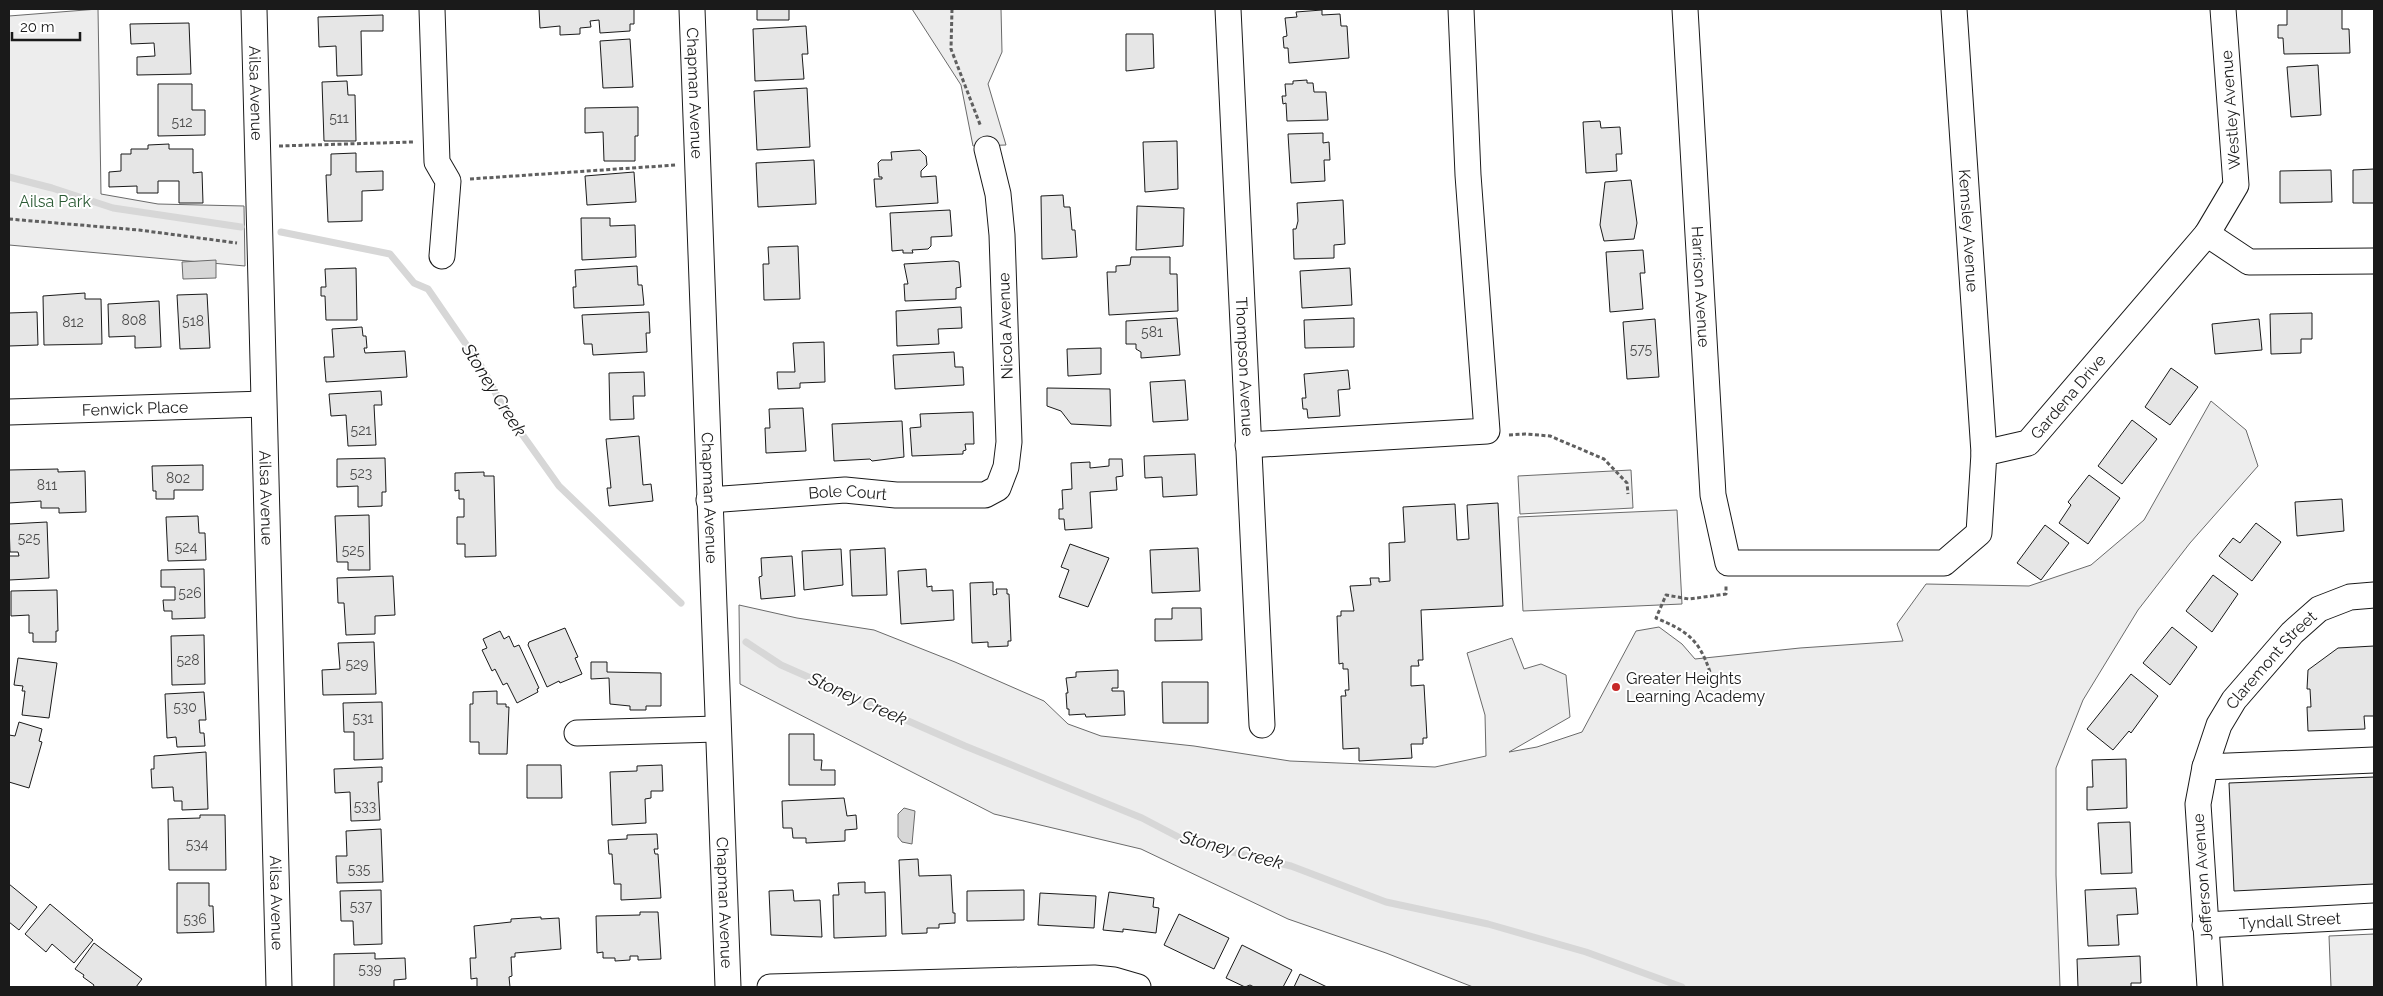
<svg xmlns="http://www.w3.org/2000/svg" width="2383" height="996" font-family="Raleway,sans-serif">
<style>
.built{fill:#ededed;stroke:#6a6a6a}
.water{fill:#d7d7d7;stroke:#6a6a6a}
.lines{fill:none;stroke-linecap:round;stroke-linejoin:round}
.stream{stroke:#d7d7d7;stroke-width:7}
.building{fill:#e6e6e6;stroke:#1a1a1a}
.minor-casing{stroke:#1a1a1a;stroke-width:27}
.path{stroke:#5f5f5f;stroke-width:3;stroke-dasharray:4 2.5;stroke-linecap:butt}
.minor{stroke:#fff;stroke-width:25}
.poi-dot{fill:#c62828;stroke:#fff;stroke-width:2}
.labels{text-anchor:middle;stroke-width:4;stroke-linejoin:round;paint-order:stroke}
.number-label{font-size:14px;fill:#4d4d4d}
.street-label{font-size:16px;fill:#1a1a1a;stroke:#fff}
.park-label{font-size:16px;fill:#2b5a34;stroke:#fff}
.poi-label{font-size:16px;fill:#1a1a1a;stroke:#fff;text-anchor:start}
.water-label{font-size:18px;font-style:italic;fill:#1a1a1a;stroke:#fff}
</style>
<rect width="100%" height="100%" fill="#fff"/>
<path class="built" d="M98,9L101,194L158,204L244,206L245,266L9,245V16Z
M912,9H1001L1002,52L988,84L1006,145L973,146L961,85Z
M2211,401L2246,430L2258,466L2190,543L2138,610L2083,700L2056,768V875L2060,987H1473L1386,953L1288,919L1141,849L994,814L740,684L739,605L797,618L874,630L955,662L1044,701L1068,724L1101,736L1194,746L1290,761L1435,767L1486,756L1485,715L1467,653L1512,638L1524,669L1541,664L1566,675L1570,717L1509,752L1537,747L1582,732L1636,631L1659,627L1682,644L1695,659L1800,648L1903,641L1897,624L1926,584L2029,586L2091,565L2144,520Z
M1631,470L1633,508L1520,514L1518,476Z
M1677,510L1682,604L1523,611L1518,517Z
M2374,934V987H2331L2329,936Z"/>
<path class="water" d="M216,260V278L183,279L182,262Z
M904,808L915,811L912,844L902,842L898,837V814Z"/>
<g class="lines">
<path class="stream" d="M9,177L52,188L113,208L241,227
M281,232L390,254L414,283L428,289L483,369L504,409L559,486L681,603
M746,642L781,665L965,746L1142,818L1186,841L1291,866L1386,902L1488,924L1586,952L1682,987"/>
</g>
<path class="building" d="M539,9H634V24H630V31L600,33L599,20L590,21L591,27L580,28V34L560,35V26L540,28Z
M757,9H789V20H757Z
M2287,9H2342V29H2349L2350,53L2284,54L2283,38H2278V25H2287Z
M1322,10V15L1340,14L1341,26H1347L1349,58L1289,63L1288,48H1284L1283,37L1287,36L1285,18L1297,17L1296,12Z
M383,15V31H361L362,75L337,76L336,46L319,47L318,17Z
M189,23L191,74L137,75V57L155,56L154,43L131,44L130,24Z
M806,26L808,54H802L804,79L755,81L753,29Z
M1126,34H1153L1154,68L1126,71Z
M630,39L633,87L603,88L600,41Z
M2318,65L2321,115L2291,117L2287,67Z
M1307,80V83H1313L1314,92H1326L1328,120L1287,121L1286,103L1283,104L1282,96H1286L1285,84H1293V81Z
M347,81L348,95H355L356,141H324L322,82Z
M158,84H192V110H205V135L158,136Z
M807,88L810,147L757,150L754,91Z
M638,107V136H635V161H604L603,132L585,133V108Z
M1600,121L1601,128L1620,127L1622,154H1616L1617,171L1586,173L1583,122Z
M1323,133V143L1329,142L1330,160H1324L1325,181L1291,183L1288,134Z
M1177,141L1178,189L1145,192L1143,142Z
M169,144V149H193V173L202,172L203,203H179V181H158V193H137V186L109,187V172L121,171V154H131V149H148V145Z
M920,150L926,156L927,165L921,171V177L936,176L938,203L876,207L874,179H882V177H879L878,163L881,160H892L891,152Z
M356,153V172L383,171V190L362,191V221L328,222L326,175H331V154Z
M814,160L816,204L758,207L756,163Z
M2374,169V203H2353V170Z
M2331,170L2332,202L2280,203V171Z
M634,172L636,202L587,205L585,176Z
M1631,180L1637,223L1634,239L1604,241L1600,225L1605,182Z
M1063,195L1064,207H1070L1072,230H1075L1077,257L1042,259L1041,196Z
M1343,200L1345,244L1334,245V258L1294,259L1293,229H1296L1298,221L1297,203Z
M1137,206L1184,208L1183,246L1136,250Z
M950,210L952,236L931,237V246L928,249L912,250L913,253H903V250L892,251L890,213Z
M581,218H610V226L635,225L636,257L582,260Z
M798,246L800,299L764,300L763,264H769L768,247Z
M1643,250L1645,273H1640L1643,309L1610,312L1606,252Z
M1131,257H1170V274H1177L1178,311L1109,315L1107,272H1116V266L1130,265Z
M954,261L959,262L961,287L956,288V299L905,301L904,284H908L904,264Z
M637,266L638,285H642L644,305L574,308L573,287H576L575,270Z
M356,268L357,320H326L325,296H321V287H326L325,269Z
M1350,268L1352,305L1302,308L1300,271Z
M85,293V299H101L102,344L44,345L43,296Z
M207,294L210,348L180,349L177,295Z
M159,301L161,347L135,348V336L109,337L108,304Z
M961,307L962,328L938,329L939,344L897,346L896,311Z
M37,312L38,345L9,346V313Z
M649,312L650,333H646L647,352L593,355L592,344H584L582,315Z
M2312,313V339H2301V353L2271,354L2270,314Z
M1177,318L1180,355L1141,358V352L1136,349V344H1126V321Z
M1354,318V347L1305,348L1304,320Z
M1655,319L1659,377L1627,379L1623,322Z
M2259,319L2262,350L2215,354L2212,324Z
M362,327L363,336H366L367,348H364L365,353L405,351L407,377L326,382L324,357H334L332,329Z
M824,342L825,382L800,383V388L778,389L777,372H795L793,343Z
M1101,348V374L1068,376L1067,349Z
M954,352L955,367H963L964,385L895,389L893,355Z
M2171,368L2198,387L2170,425L2145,407Z
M1348,370L1350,389L1338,390L1340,416L1308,418L1307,409H1303L1302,398H1306L1304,374Z
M644,372L645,396H633L634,419L610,420L609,373Z
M1185,380L1188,420L1153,422L1150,382Z
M1047,388L1110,389L1111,426L1071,424L1061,411L1047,406Z
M381,391L382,405H374L376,445L348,446L346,415L331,416L329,394Z
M803,408L806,451L766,453L765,428H770L769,409Z
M973,412L974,444H965L966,450L963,451V454L912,456L910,428L921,427L920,414Z
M2132,420L2157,439L2122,484L2098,466Z
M902,421L904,457L872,461L870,459L834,461L832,424Z
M639,436L643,485L651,484L653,501L609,506L607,488H611L606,439Z
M1195,454L1197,495L1163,497L1162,477L1145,478L1144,456Z
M385,458L386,492H382V506L358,507V486L337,487V459Z
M1109,459H1122L1123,476L1116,477L1117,490L1090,492L1092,528L1065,530L1064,519H1059V509H1063L1062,490L1072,489L1071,463L1090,462V468L1109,466Z
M203,465V490H174V499H156V491H153L152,466Z
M58,469V472L85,471L86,512L59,513V508H41V501L9,503V470Z
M484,472V476H494L496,556L465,557V544H457V517H464V499H459V490L455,491V473Z
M2089,475L2120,498L2088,544L2059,523L2071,505L2068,502Z
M2342,499L2344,531L2297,536L2295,502Z
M1498,503L1503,606L1421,610L1423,660H1418L1419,666H1411V686L1424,685L1427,738H1423V744H1411L1412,758L1359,761V748L1343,749L1341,696H1346L1345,690H1349L1348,669H1343V663L1339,664L1337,616H1341V611H1354L1350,586L1371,585L1370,578H1379V582L1390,581L1389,543L1405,542L1403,507L1455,504L1457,540L1469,539L1467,505Z
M369,515L370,570H348V562H337L335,516Z
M198,516L199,533H205L206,560L168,561L166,517Z
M47,522L49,578L9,580V556H19L18,552H10L9,524Z
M2256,523L2281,542L2252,581L2219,556L2233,538L2240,543Z
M2045,525L2069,543L2041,580L2017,563Z
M1070,544L1109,558L1088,607L1059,597L1069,570L1061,567Z
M885,548L887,595L852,596L850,550Z
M1198,548L1200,591L1152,593L1150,550Z
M841,549L843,585L804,590L802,551Z
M792,556L795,596L761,599L759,577L762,576L761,558Z
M204,569L205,618L172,619V611H164L163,600H175V587H161V570Z
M926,569L927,587L932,586V591L953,590L954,620L901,624L898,571Z
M2213,575L2238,594L2212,632L2186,611Z
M393,576L395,615L375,616V634L346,635L344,603H338L337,578Z
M993,582V595L997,594L996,589H1007V594H1009L1011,641H1008V646L988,647V642L972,643L970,583Z
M57,590L58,631H56V642H33V633H29V615L11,616V591Z
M1172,608H1201L1202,640L1155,641V619H1172Z
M2172,627L2197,647L2170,685L2143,663Z
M565,628L578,657L575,658L582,674L560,683L559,681L547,687L528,645L529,642Z
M500,631L504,639L509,636L514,647L519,645L539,688L537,689L538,692L517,703L507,683L503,685L495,669L492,671L482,650L487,648L483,639Z
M204,635L205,684L172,685L171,636Z
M374,642L376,694L323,695L322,670L340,669L338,643Z
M2374,646V716H2364L2365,729L2308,731L2307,707H2311L2310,689H2307L2308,670L2338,648Z
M18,658L57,663L49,718L22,715L25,691H22L23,686L14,685Z
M591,662H607V672L661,673V706H646V710H630V706L610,704L609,678L591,679Z
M1118,670V688H1112V691H1124L1125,715L1086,717L1085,714L1069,715V709H1067L1066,693H1068L1066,678L1076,677V672Z
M2131,674L2158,696L2131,733L2129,731L2113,750L2087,729Z
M1162,682H1208V723H1163Z
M497,691V704H506V707H509L507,754H479V742H470V704H473V692Z
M204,692L206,720H199L200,733H204L205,746L177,747L176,737L167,738L165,694Z
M382,702L383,759L354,760V732H344L343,703Z
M19,722L42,729L39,741L42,742L29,788L9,782V735L15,736Z
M789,734H814V760H822L821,770H835V785H789Z
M206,752L208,809L182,810V801H174L173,787L152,788L151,769H154V756Z
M2126,759L2127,808L2087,810V787H2093L2092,760Z
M527,765H561L562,798H527Z
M662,765L663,791H651V798L645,799L646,823L612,825L610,772L637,771V766Z
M382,767V782H378L380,820L351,821L350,792L335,793L334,769Z
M2374,777V884L2234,891L2229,783Z
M844,798L847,816L856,815L857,829L845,830V841L806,843V838H793L792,828H783L782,801Z
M200,815H225L226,870H169L168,819L200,818Z
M2130,822L2132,873L2101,874L2098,823Z
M381,829L383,882L337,883L336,856H347L346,831Z
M657,834L658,849H654L655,854H658L661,898L621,900V884H614L612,854H609L608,840L627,839V835Z
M918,859L919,876L951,875L953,913H955V923L939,924V928H927V933L902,934L899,860Z
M865,882V893L885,892L886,936L834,938L833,895H839L838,883Z
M177,883H209V906H213L214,932L177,933Z
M9,884L37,907L19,930L9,922Z
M2136,888L2138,914L2117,915L2119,945L2088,946L2085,890Z
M381,890L382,944L354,945L353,921H341L340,891Z
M793,890L794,901L820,900L822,937L771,935L769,891Z
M1024,890V920L967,921V891Z
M1109,892L1154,898L1153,907L1159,908L1156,933L1123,929V932L1103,930Z
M1040,893L1096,896L1094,928L1038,925Z
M50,904L93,940L74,963L52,944L46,952L25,934Z
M640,912H658L661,959L638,960V956H630V960L615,961V958H603V952L597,953L596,916L640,915Z
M1179,914L1229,938L1214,969L1164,945Z
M541,917V919L559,918L561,949L515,953V957H511L512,976L509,977L510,987H477V978L471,979L470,958H476L474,926L511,922V919Z
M94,943L142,979L136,987H93L94,985L83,977L84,975L75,969Z
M1242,945L1292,970L1283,987H1254L1250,985L1245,987L1226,978Z
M375,953V959L405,958L406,979L394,980V987H334V954Z
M2140,956L2141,983H2131V987H2078L2077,959Z
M1300,974L1327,987H1294Z"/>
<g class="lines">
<defs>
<g id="minor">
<path id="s1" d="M254,9L279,987"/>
<path d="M432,9L437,162L448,181L442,256"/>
<path id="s2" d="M692,9L728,987"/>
<path id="s3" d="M1228,9L1262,725"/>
<path id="s4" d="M1685,9L1713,495L1728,563H1944L1979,533L1984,453L2028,443L2207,234L2249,262L2374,261"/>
<path id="s5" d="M1954,9L1984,453"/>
<path d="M2207,234L2236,185L2223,9"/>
<path id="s6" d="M9,412L263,404"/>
<path d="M1248,445L1487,431L1468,175L1461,9"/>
<path id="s7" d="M709,500L845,490L896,495H985L998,488L1006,467L1009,442L1002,235L998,194L987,149"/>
<path d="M577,733L717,729"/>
<path d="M2205,767L2374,760"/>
<path id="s8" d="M2205,925L2374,916"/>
<path d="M770,987L1094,978L1114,980L1138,987"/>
<path id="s9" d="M2210,987L2198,804L2205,767L2219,725L2234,700L2292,633L2319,609L2350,597L2374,595"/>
</g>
</defs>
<use href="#minor" class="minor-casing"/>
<path class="path" d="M952,9L951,49L981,127
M279,146L413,142
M470,179L676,165
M9,219L139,230L237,243
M1509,435L1525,434L1550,436L1604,459L1627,483L1628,494
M1710,672C1699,639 1687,631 1656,618L1666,595L1689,599L1726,594V584"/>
<use href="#minor" class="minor"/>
</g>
<circle class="poi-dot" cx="1616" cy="687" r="5"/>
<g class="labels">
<g class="number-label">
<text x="339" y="123">511</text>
<text x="182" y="127">512</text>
<text x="134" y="325">808</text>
<text x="193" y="326">518</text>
<text x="73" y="327">812</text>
<text x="1152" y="337">581</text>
<text x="1641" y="354">575</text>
<text x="361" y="435">521</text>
<text x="361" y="478">523</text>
<text x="178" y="483">802</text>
<text x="47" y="490">811</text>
<text x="29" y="543">525</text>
<text x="186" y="552">524</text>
<text x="353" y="555">525</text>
<text x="190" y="598">526</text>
<text x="188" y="665">528</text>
<text x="357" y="669">529</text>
<text x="185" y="712">530</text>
<text x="363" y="723">531</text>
<text x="365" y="811">533</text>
<text x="197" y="849">534</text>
<text x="359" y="874">535</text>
<text x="361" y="911">537</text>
<text x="195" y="924">536</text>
<text x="370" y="974">539</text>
</g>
<g class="street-label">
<text dy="6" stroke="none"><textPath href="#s1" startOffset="84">Ailsa Avenue</textPath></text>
<text dy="6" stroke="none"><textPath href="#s2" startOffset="84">Chapman Avenue</textPath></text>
<text transform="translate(2230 110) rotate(-94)" y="6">Westley Avenue</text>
<text dy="6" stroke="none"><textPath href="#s5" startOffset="222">Kemsley Avenue</textPath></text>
<text dy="6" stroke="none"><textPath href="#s4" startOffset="278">Harrison Avenue</textPath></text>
<text transform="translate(1005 326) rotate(-92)" y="6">Nicola Avenue</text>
<text dy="6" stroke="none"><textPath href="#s3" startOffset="358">Thompson Avenue</textPath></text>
<text dy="6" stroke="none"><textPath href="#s4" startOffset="1005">Gardena Drive</textPath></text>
<text dy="6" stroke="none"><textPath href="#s6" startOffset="126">Fenwick Place</textPath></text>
<text dy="6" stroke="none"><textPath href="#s7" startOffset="139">Bole Court</textPath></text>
<text dy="6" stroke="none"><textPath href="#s1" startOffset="489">Ailsa Avenue</textPath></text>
<text dy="6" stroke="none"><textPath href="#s2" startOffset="489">Chapman Avenue</textPath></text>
<text dy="6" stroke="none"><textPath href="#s9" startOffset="349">Claremont Street</textPath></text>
<text transform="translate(2202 877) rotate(-94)" y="6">Jefferson Avenue</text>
<text dy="6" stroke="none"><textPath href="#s1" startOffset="894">Ailsa Avenue</textPath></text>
<text dy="6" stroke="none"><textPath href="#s2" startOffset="894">Chapman Avenue</textPath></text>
<text dy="6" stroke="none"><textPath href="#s8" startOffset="85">Tyndall Street</textPath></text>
</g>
<g class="park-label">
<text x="55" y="207">Ailsa Park</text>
</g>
<g class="poi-label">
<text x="1626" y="684">Greater Heights<tspan x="1626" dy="18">Learning Academy</tspan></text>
</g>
<g class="water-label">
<text transform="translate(494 390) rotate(58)" y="6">Stoney Creek</text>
<text transform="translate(858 699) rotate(24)" y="6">Stoney Creek</text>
<text transform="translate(1232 850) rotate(15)" y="6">Stoney Creek</text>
</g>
</g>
<rect width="2383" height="996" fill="none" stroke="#1a1a1a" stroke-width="20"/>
<path d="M12 32v8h68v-8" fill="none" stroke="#1a1a1a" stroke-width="2.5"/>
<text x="20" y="32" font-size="15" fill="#1a1a1a" stroke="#ffffff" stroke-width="4" paint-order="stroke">20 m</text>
</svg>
